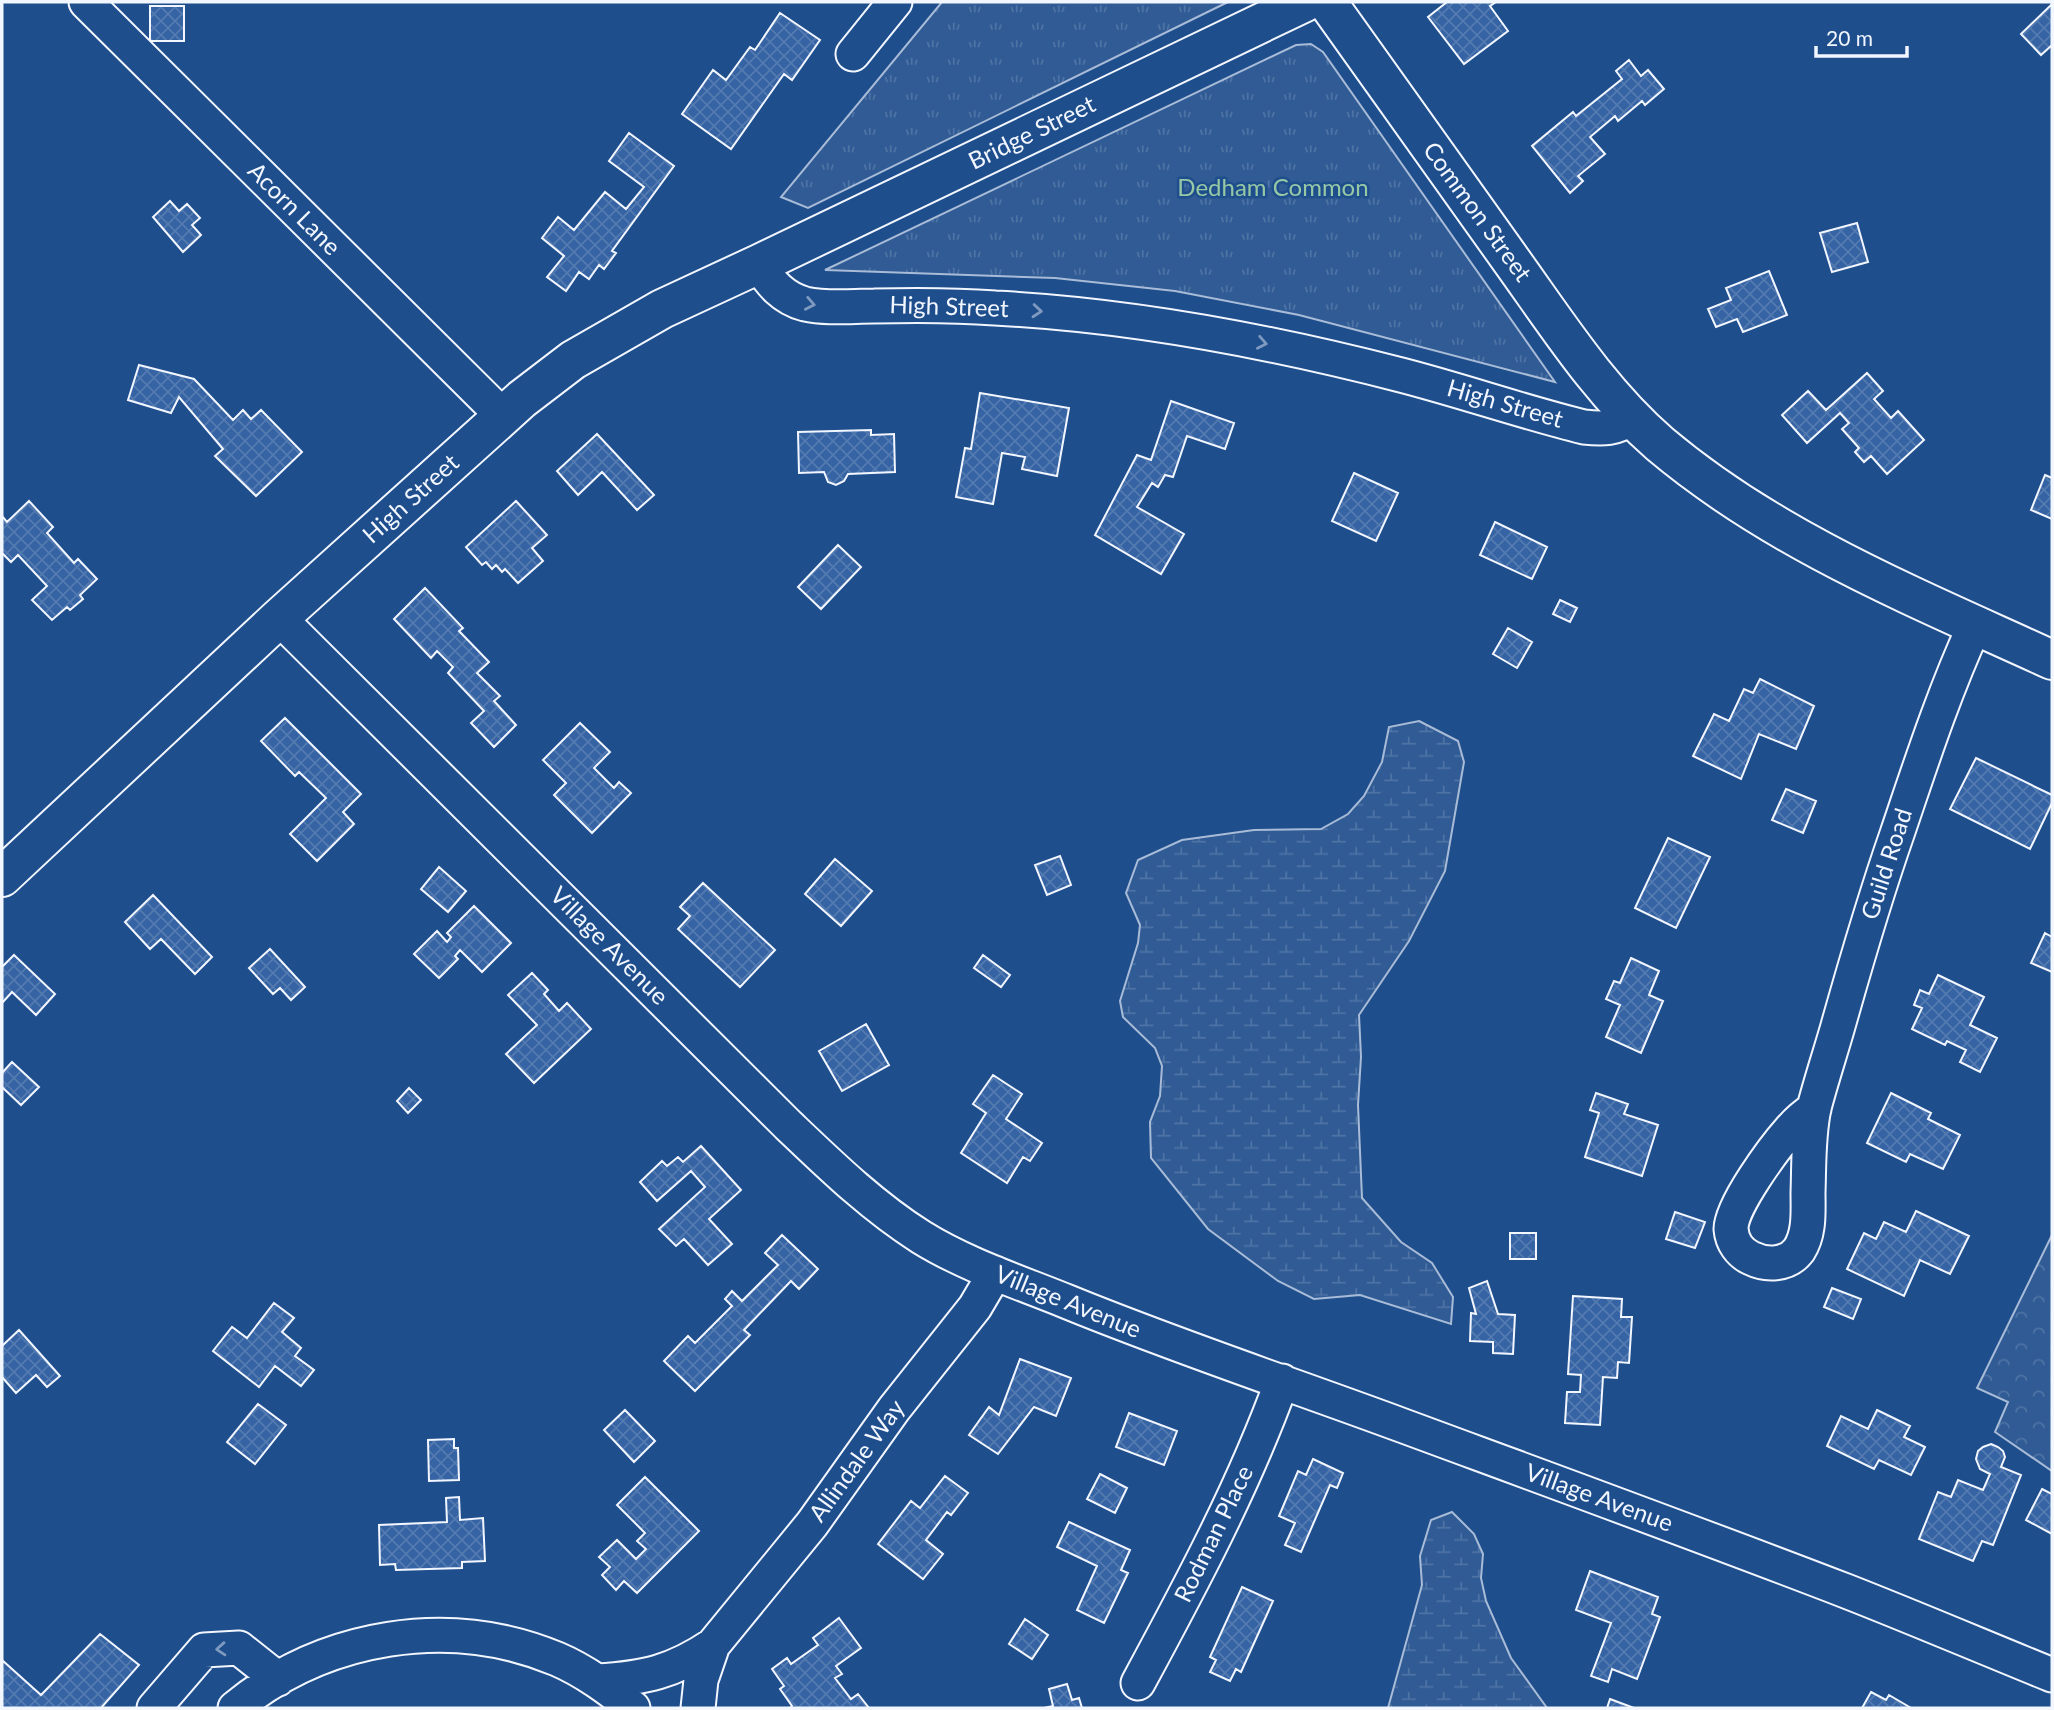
<svg xmlns="http://www.w3.org/2000/svg" width="2054" height="1710" font-family="Lato,sans-serif">
<style>
.grass{fill:url(#grass-tufts);stroke:#a8bbd7;stroke-width:2}
.forest{fill:url(#forest-crowns);stroke:#a8bbd7;stroke-width:2}
.wetland{fill:url(#wetland-marsh);stroke:#a8bbd7;stroke-width:2}
.building{fill:url(#building-cross-hatch);stroke:#f2f6ff;stroke-width:2}
.lines{fill:none;stroke-linecap:round;stroke-linejoin:round}
.minor-casing{stroke:#f2f6ff;stroke-width:37}
.major-casing{stroke:#f2f6ff;stroke-width:42}
.minor{stroke:#1f4e8c;stroke-width:33}
.major{stroke:#1f4e8c;stroke-width:38}
.oneway{stroke:#7e9ac0}
.labels{text-anchor:middle;stroke-width:5;stroke-linejoin:round;paint-order:stroke}
.street-label{font-size:24px;fill:#f2f6ff;stroke:#1f4e8c}
.park-label{font-size:24px;fill:#97c8a6;stroke:#1f4e8c}
</style>
<defs>
<pattern id="grass-tufts" width="24" height="20" patternUnits="userSpaceOnUse" patternTransform="scale(1.75)"><rect width="24" height="20" fill="#305b95"/><path d="M3 7l-1-3M5 7V3M7 7l1-3M15 17l-1-3M17 17v-4M19 17l1-3" fill="none" stroke="#4e73a5"/></pattern>
<pattern id="forest-crowns" width="20" height="18" patternUnits="userSpaceOnUse" patternTransform="scale(1.75)"><rect width="20" height="18" fill="#305b95"/><path d="M2 6a3 3 0 1 1 6 0M12 15a3 3 0 1 1 6 0" fill="none" stroke="#4e73a5"/></pattern>
<pattern id="wetland-marsh" width="20" height="14" patternUnits="userSpaceOnUse" patternTransform="scale(1.75)"><rect width="20" height="14" fill="#305b95"/><path d="M1 5h8M5 5V1M11 12h8M15 12V8" fill="none" stroke="#4e73a5"/></pattern>
<pattern id="building-cross-hatch" width="8" height="8" patternUnits="userSpaceOnUse" patternTransform="scale(1.75)"><rect width="8" height="8" fill="#3563a3"/><path d="M0 0l8 8M0 8l8-8" fill="none" stroke="#537ab1"/></pattern>
</defs>
<rect width="100%" height="100%" fill="#1f4e8c"/>
<path class="grass" d="M942,2H1228L808,208L781,197Z
M1311,44L1323,52L1555,382L1299,315L1175,291L1055,278L825,270L1296,45Z"/>
<path class="forest" d="M2052,1235V1471L1995,1432L2008,1402L1977,1388Z"/>
<path class="wetland" d="M1419,721L1458,741L1464,762L1445,871L1409,941L1359,1015L1361,1057L1358,1105L1362,1198L1401,1242L1432,1263L1453,1297L1451,1324L1360,1295L1314,1299L1278,1281L1208,1229L1151,1158L1150,1122L1160,1096L1162,1066L1155,1048L1123,1017L1120,1001L1138,943L1140,925L1126,893L1138,860L1182,840L1254,830L1321,829L1348,814L1364,796L1382,762L1389,727Z
M1452,1512L1474,1534L1483,1554L1481,1578L1486,1601L1511,1658L1547,1708H1388L1422,1585L1420,1556L1431,1520Z"/>
<path class="building" d="M1447,2H1496L1490,6L1508,31L1464,64L1428,17Z
M2052,4V45L2041,55L2021,34Z
M150,6H184V41H150Z
M780,13L820,40L792,80L784,74L731,149L682,114L713,70L726,80L750,47L755,50Z
M1629,60L1641,76L1648,70L1664,89L1645,105L1642,101L1618,121L1615,116L1590,137L1605,154L1578,176L1583,181L1570,193L1532,146L1573,112L1576,116L1622,79L1616,71Z
M629,133L674,166L612,251L616,253L604,269L599,265L589,279L579,272L566,291L547,277L564,256L542,238L558,217L574,230L605,192L626,209L644,187L609,161Z
M170,201L179,211L187,204L200,218L192,225L201,235L183,252L153,217Z
M1857,223L1868,262L1832,272L1820,233Z
M1769,271L1787,315L1743,332L1737,319L1716,327L1708,309L1731,300L1726,288Z
M139,365L194,379L233,420L243,410L251,419L261,410L302,452L256,496L215,456L223,449L179,397L171,413L128,400Z
M1867,373L1883,391L1874,399L1891,418L1898,411L1924,440L1887,474L1871,456L1864,462L1855,452L1859,448L1842,429L1849,423L1840,413L1807,443L1782,415L1808,391L1826,410Z
M980,393L1069,408L1057,476L1022,469L1025,457L1002,453L993,504L956,497L965,448L971,449Z
M1171,401L1234,423L1225,449L1187,436L1173,477L1165,475L1158,487L1152,483L1137,507L1184,534L1161,574L1095,535L1137,455L1151,460Z
M871,430V435L894,434L895,472L848,474L844,481L836,485L828,482L824,472L799,473L798,432Z
M597,434L654,495L637,510L602,472L578,495L557,471Z
M1354,473L1398,493L1376,541L1332,521Z
M2045,475L2052,478V519L2031,510Z
M29,501L53,527L47,533L74,563L78,559L97,579L80,595L83,599L70,610L67,607L52,620L32,600L47,586L18,555L11,562L2,553V516L7,522Z
M516,501L547,535L532,548L543,561L518,583L505,569L502,572L496,565L492,569L486,562L482,565L466,547Z
M1495,522L1547,547L1532,579L1480,555Z
M838,545L861,567L821,609L798,587Z
M425,588L463,628L459,631L489,662L477,673L500,696L494,701L516,725L494,747L471,723L484,711L448,673L453,667L437,651L431,658L394,619Z
M1560,600L1577,608L1570,622L1553,614Z
M1508,628L1532,642L1517,668L1493,654Z
M1760,679L1814,706L1796,749L1759,734L1741,779L1693,756L1714,714L1729,721L1744,689L1753,693Z
M285,718L361,794L343,812L354,824L317,861L290,834L326,798L299,772L295,776L261,741Z
M580,723L610,752L594,768L614,788L619,782L631,793L592,833L554,795L566,783L543,760Z
M1976,758L2052,795V803L2030,849L1950,809Z
M1786,789L1816,801L1803,833L1772,820Z
M1668,838L1710,857L1676,928L1635,908Z
M1060,856L1071,885L1047,895L1035,865Z
M835,859L872,891L841,926L805,894Z
M439,867L466,891L448,912L421,889Z
M703,883L775,950L740,987L678,929L690,916L680,907Z
M153,895L212,957L195,974L161,939L150,949L125,922Z
M474,906L511,943L482,972L460,950L455,956L458,959L439,978L414,954L437,931L447,942L451,937L447,933Z
M2045,933L2052,937V972L2031,963Z
M270,949L305,987L291,1000L280,988L273,994L249,968Z
M14,955L55,994L36,1015L12,992L3,1002L2,1000V967Z
M983,955L1010,975L1001,987L974,968Z
M1631,958L1659,971L1649,995L1663,1001L1641,1053L1606,1037L1620,1005L1606,999L1614,981L1620,983Z
M532,973L548,990L544,994L559,1011L567,1003L591,1029L534,1083L506,1054L537,1025L508,995Z
M1938,975L1984,997L1970,1025L1997,1038L1980,1072L1960,1062L1966,1050L1947,1041L1945,1045L1912,1029L1922,1008L1914,1005L1920,990L1929,994Z
M866,1024L889,1065L842,1091L819,1051Z
M12,1062L39,1087L21,1105L2,1087V1073Z
M993,1075L1022,1094L1006,1119L1042,1143L1030,1161L1023,1157L1007,1183L961,1153L986,1113L973,1104Z
M409,1088L421,1100L408,1113L397,1101Z
M1596,1093L1628,1104L1624,1114L1658,1125L1642,1176L1585,1157L1599,1113L1590,1110Z
M1891,1093L1931,1113L1928,1119L1960,1135L1943,1169L1910,1154L1906,1162L1867,1143Z
M701,1146L741,1190L709,1219L732,1244L708,1265L684,1239L676,1246L659,1229L705,1187L691,1171L657,1201L640,1182L662,1161L667,1166L678,1157L683,1162Z
M1916,1211L1969,1236L1950,1274L1920,1260L1904,1296L1847,1269L1864,1233L1876,1239L1884,1222L1906,1232Z
M1675,1212L1705,1222L1695,1248L1666,1239Z
M1510,1233H1536V1259H1510Z
M782,1235L818,1269L799,1289L791,1281L744,1330L750,1335L695,1391L664,1361L688,1336L695,1343L732,1306L725,1299L732,1291L742,1301L778,1265L765,1253Z
M1487,1281L1498,1314L1515,1315L1513,1354L1493,1353V1342L1470,1341L1471,1313L1476,1314L1469,1288Z
M1832,1288L1861,1299L1853,1319L1824,1307Z
M1573,1296L1622,1299L1621,1317H1632L1629,1363L1618,1362L1617,1378L1603,1377L1600,1425L1565,1423L1567,1392H1580L1581,1375L1568,1374Z
M274,1303L294,1318L282,1332L301,1348L295,1356L314,1370L301,1386L275,1366L259,1387L213,1351L232,1327L247,1338Z
M19,1330L60,1376L47,1387L36,1375L16,1393L2,1377V1346Z
M1020,1359L1071,1378L1056,1416L1034,1407L998,1454L969,1435L989,1407L999,1415Z
M258,1404L286,1425L255,1464L227,1442Z
M625,1410L655,1441L634,1462L604,1430Z
M1877,1410L1910,1426L1904,1437L1925,1447L1911,1475L1879,1460L1874,1469L1827,1446L1841,1416L1868,1429Z
M1129,1413L1177,1431L1164,1465L1116,1447Z
M454,1439V1448H458L459,1480L429,1481L428,1440Z
M1991,1444L1998,1447L2003,1451L2005,1457L2001,1467L2021,1475L1993,1545L1982,1541L1973,1561L1919,1539L1938,1492L1951,1497L1958,1480L1983,1490L1990,1474L1980,1469L1976,1459L1978,1451L1983,1447Z
M1313,1459L1343,1473L1337,1488L1330,1485L1301,1552L1285,1545L1295,1523L1279,1516L1298,1471L1306,1475Z
M1100,1474L1127,1488L1115,1513L1087,1499Z
M945,1476L968,1493L951,1515L947,1512L926,1540L943,1554L923,1579L878,1544L911,1501L920,1508Z
M645,1477L699,1531L637,1593L624,1581L616,1590L602,1575L610,1567L599,1557L617,1540L636,1559L646,1549L637,1541L645,1533L617,1505Z
M2042,1489L2052,1494V1534L2026,1520Z
M459,1497L460,1520L483,1518L485,1561L462,1562V1568L396,1570L395,1564L380,1565L379,1525L447,1522L446,1498Z
M1069,1522L1130,1550L1121,1570L1128,1573L1104,1623L1077,1610L1097,1566L1057,1547Z
M1590,1571L1658,1597L1652,1614L1660,1617L1637,1679L1612,1669L1608,1682L1591,1676L1611,1623L1576,1610Z
M1242,1587L1273,1601L1241,1672L1236,1669L1230,1681L1210,1672L1216,1660L1210,1657Z
M839,1618L861,1648L836,1666L842,1674L835,1678L851,1699L858,1694L869,1708H790L792,1706L780,1689L784,1686L772,1669L787,1658L791,1664L818,1645L813,1638Z
M1025,1619L1048,1635L1032,1659L1009,1644Z
M100,1634L139,1665L101,1708H2V1660L41,1695Z
M1067,1684L1072,1700L1079,1698L1082,1708H1044L1053,1706L1049,1689Z
M1871,1692L1886,1700L1889,1695L1911,1708H1862Z
M1610,1699L1634,1708H1607Z"/>
<g class="lines">
<defs>
<path id="minor" d="M86,2L503,416
M853,54L895,2
M759,264C770,283 783,298 805,304C827,309 852,306 874,306C914,305 955,305 995,308C1132,315 1269,341 1401,375C1463,391 1523,412 1584,427C1603,429 1616,429 1632,418
M279,618L788,1125C830,1165 872,1206 921,1237C966,1265 1019,1282 1068,1302C1178,1347 1290,1384 1401,1425C1550,1480 1698,1534 1846,1591C1915,1618 1983,1647 2052,1675
M1814,1109C1805,1115 1797,1122 1790,1130C1774,1148 1731,1206 1731,1229C1732,1242 1740,1253 1751,1258C1767,1266 1788,1265 1799,1250C1810,1233 1808,1211 1808,1193C1809,1165 1808,1136 1814,1108C1821,1081 1830,1054 1838,1026C1856,962 1875,897 1897,834C1921,763 1944,692 1975,625
M597,1681C645,1678 673,1672 713,1645
M1138,1683C1191,1585 1244,1486 1282,1381
M154,1708L204,1650L239,1648L278,1679
M235,1708C324,1635 449,1614 557,1659C585,1671 609,1689 633,1708
M698,1708L701,1680L713,1645L812,1524L894,1409L975,1307L995,1273"/>
<path id="major" d="M1327,2C1388,88 1449,174 1511,260C1557,324 1600,392 1660,444C1775,541 1917,598 2052,660
M2,877L279,618L522,399L573,360L662,309L759,264L1305,2"/>
</defs>
<use href="#minor" class="minor-casing"/>
<use href="#major" class="major-casing"/>
<use href="#minor" class="minor"/>
<use href="#major" class="major"/>
</g>
<defs><path id="oneway-chevron" d="M-2-3.5L2.5 0L-2 3.5" fill="none" stroke-width="1.6" stroke-linecap="round" stroke-linejoin="round" transform="scale(1.75)"/></defs>
<g class="oneway">
<use href="#oneway-chevron" transform="translate(810 304) rotate(11)"/>
<use href="#oneway-chevron" transform="translate(1037 311) rotate(5)"/>
<use href="#oneway-chevron" transform="translate(1262 343) rotate(11)"/>
<use href="#oneway-chevron" transform="translate(221 1649) rotate(176)"/>
</g>
<g class="labels">
<g class="street-label">
<text transform="translate(1032 133) rotate(-26)" y="8">Bridge Street</text>
<text transform="translate(294 209) rotate(45)" y="8">Acorn Lane</text>
<text transform="translate(1477 212) rotate(54)" y="8">Common Street</text>
<text transform="translate(949 307) rotate(2)" y="8">High Street</text>
<text transform="translate(1505 404) rotate(16)" y="8">High Street</text>
<text transform="translate(411 499) rotate(-42)" y="8">High Street</text>
<text transform="translate(1887 864) rotate(-72)" y="8">Guild Road</text>
<text transform="translate(609 946) rotate(45)" y="8">Village Avenue</text>
<text transform="translate(1068 1302) rotate(22)" y="8">Village Avenue</text>
<text transform="translate(857 1461) rotate(-54)" y="8">Allindale Way</text>
<text transform="translate(1599 1498) rotate(20)" y="8">Village Avenue</text>
<text transform="translate(1214 1534) rotate(-64)" y="8">Rodman Place</text>
</g>
<g class="park-label">
<text x="1273" y="196">Dedham Common</text>
</g>
</g>
<rect width="2054" height="1710" fill="none" stroke="#f2f6ff" stroke-width="7"/>
<path d="M1816 46v10h91v-10" fill="none" stroke="#f2f6ff" stroke-width="3.5"/>
<text x="1826" y="46" font-size="21" fill="#f2f6ff" stroke="#1f4e8c" stroke-width="5" paint-order="stroke">20 m</text>
</svg>
